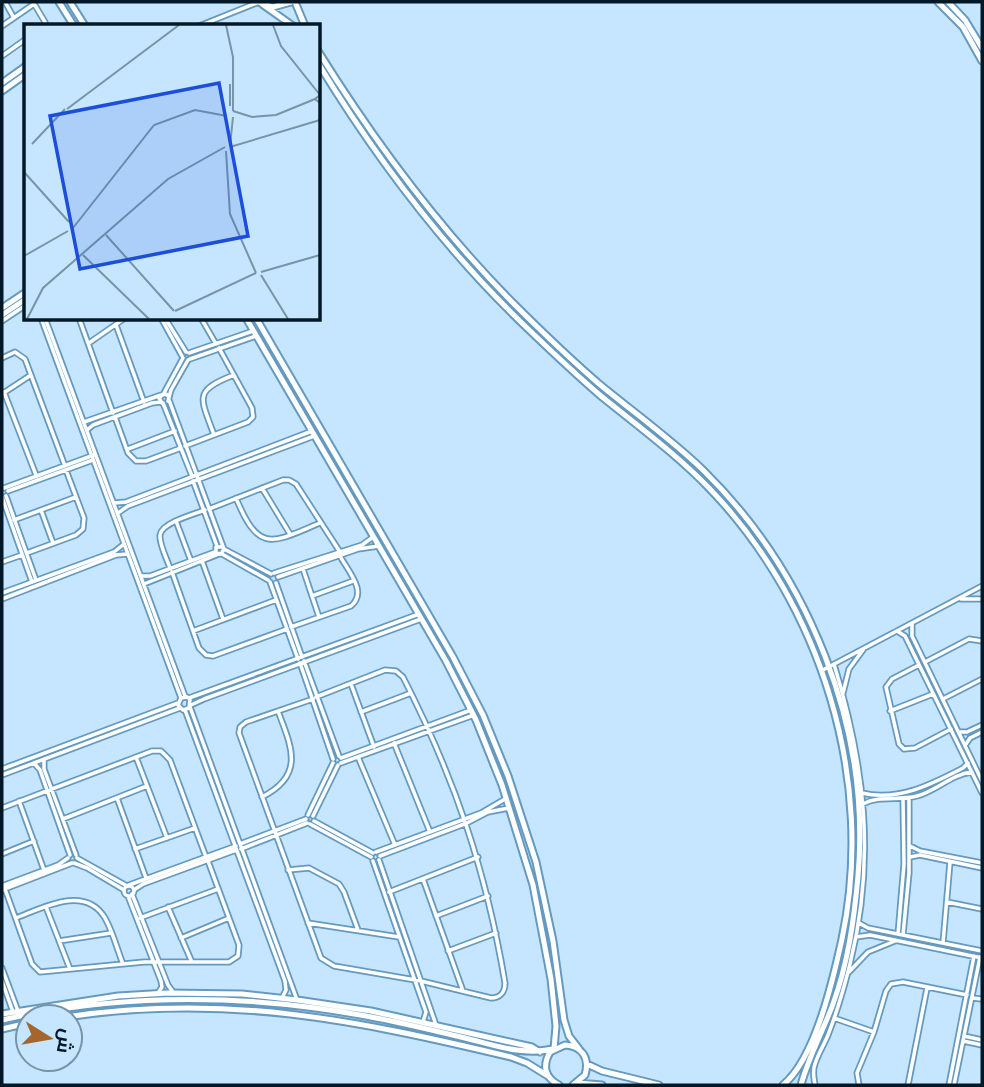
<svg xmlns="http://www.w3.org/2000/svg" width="984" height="1087" font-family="'Space Grotesk',Cairo,sans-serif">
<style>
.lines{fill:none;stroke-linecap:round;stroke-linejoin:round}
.street-casing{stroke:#659ac0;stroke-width:7}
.secondary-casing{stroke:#659ac0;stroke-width:9}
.street{stroke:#fff;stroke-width:3.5}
.secondary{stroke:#fff;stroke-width:5}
.inset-road{fill:none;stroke:#7794a8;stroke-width:2}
.view{fill:#1d4ed8;fill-opacity:0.15;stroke:#1d4ed8;stroke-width:3.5}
.inset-edge{fill:none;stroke:#031826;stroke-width:3.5}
</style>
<rect width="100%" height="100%" fill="#c5e6fe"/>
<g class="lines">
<defs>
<path id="street" d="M5,2L14,18
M33,2L45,22L44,26
M2,26L34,4
M199,26L259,2
M2,56L26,39
M41,318L181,698L178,705L183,710L189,708L190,699L187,697L181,698
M45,318L185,696
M79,318L113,413
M161,318L182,356
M165,318L186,352
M201,318L216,344
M2,321L26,305
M116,325L144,402
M89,343L125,318
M189,353L253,331
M2,358L15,352L25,359L65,466
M190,359L256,336
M4,392L36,475
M164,393L183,358
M2,394L31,375
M169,400L224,549L221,554L216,553V547H222
M168,401L171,390L188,360
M162,403L159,398L162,395L166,394L169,397
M163,403L192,476
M115,417L128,453L136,461H146L181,448
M84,422L161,395
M87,430L93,425L152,403L161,402
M214,435C201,398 192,391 234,375
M185,446L248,422L253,417L252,408L219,348
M128,449L175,431
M193,481L217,546
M4,488L94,455
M262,488L290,534
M8,491L93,460
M6,496L36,580
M2,497L32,582
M236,498C259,554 272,543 320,523
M114,503L126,502L312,431
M209,509L283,480H289L296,484L340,552
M41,510L53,543
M118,513L128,506L314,436
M14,520L76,497
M176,521L191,561
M224,549L271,574
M27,553L76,535L83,529L84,518L66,470
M222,554L268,580
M202,561L223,619
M2,562L22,555
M170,568C167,559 159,544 160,535C161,523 194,514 205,510
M303,569L319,617
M172,572L199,648L206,655L213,656L287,629
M274,573L362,545L373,537
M141,576H150L215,552
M278,577L358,549L379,546
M270,582L298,659
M276,583L302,657
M144,584L219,554
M2,593L114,552L124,544
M312,596L353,581
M2,599L116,555L128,554
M961,599H982
M912,624V636L982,781
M291,627L351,606C368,592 348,571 340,556
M193,631L276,600
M897,631L905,636L982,793
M304,661L339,756
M925,662L969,639L982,641
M300,663L333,759
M919,665L892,679L886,687L899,744L904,749L915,748L951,729
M821,671L982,586
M351,684L374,747
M843,693L849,669L863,650
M189,698L419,614
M313,699L246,722L240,727L239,733L321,958L334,966L421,981L491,998C500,998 505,992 505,983C486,870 455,779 403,677L396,671L385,670L316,697
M943,699L982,679
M191,705L204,699L421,619
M190,707L297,1000
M185,710L285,981L286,990L282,998
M890,711L933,694
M361,712L411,693
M959,732H967L982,725
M394,743L430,832
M966,744L970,738L982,732
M136,757L167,838
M358,757L395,845
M341,758L471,710
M44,759V769L76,855
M34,763L40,770L70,855
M341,763L474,715
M2,769L178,703
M2,775L180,708
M862,793C898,802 932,784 963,768L968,763
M262,797C306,775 291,746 278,711
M117,798L146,878
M19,801L44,870
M863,804C879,795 899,801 917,796C936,791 952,774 972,772
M2,808L152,751H161L170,760L206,857
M308,815L333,763
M313,816L338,765
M63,819L147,786
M314,821L373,853
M310,824L371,857
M240,844L306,819
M910,846L920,851L982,863
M135,849L195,828
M241,849L307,823
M376,852L481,813L505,799
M2,854L34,841
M380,856L467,823L488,812L509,808
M910,857L920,855L982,868
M77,858L127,886
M379,860L436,1025
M373,861L426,1012L423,1022
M74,863L87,868L124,890
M288,870L309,868L339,884L344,892L358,930
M423,879L463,991
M129,885L236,846
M124 891a5 5 0 1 1 10 0a5 5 0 1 1-10 0Z
M2,886L58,865L68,858
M5,889L32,964L40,972L144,962H229L238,956L239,945L208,861
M2,890L72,863
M134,890L143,884L236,850
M389,892L478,857
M132,894L168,985L173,992
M128,896L161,981L162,987L158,993
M947,902L982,909
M46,907L70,969
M168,907L191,960
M436,916L488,896
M16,918C42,908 85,884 105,918C113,932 117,949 123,964
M140,918L218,889
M308,923L399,937
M859,923L868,928L982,951
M898,934L904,864L903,798
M903,935L909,873V798
M856,937L870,935L982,958
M181,938L229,918
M59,941L111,933
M943,943L950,862
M448,951L496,933
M2,968L18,1011
M848,973L868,952L895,941
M2,981L13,1012
M972,998L982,999
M834,1018L874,1032
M964,1036L982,1040
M963,1041L982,1045
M815,1085C814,1078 812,1071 815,1064C818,1054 824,1045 828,1035C837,1012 844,988 850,964C876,859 865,766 834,664
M859,1085L857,1073L874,1032L886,991L891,984L903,982L967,995
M908,1085L927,988
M949,1085L974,956
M954,1085L980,957"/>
<path id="secondary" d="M59,2L74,26
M70,2L85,26
M258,2L273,7L291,2
M295,2L305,26
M938,2L963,27L982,61
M948,2L965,20L982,48
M262,4L293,26
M318,51C374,141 438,227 512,302C540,330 568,357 598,383C633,412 671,439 703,470C809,574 871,728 858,876C854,920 848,963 833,1004C823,1031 808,1058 801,1085
M318,63C376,158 444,248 524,325C549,349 574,373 601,396C638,426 676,454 709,488C821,604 876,780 842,939C833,980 815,1059 783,1085
M2,83L26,66
M2,91L26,74
M2,308L26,292
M2,315L26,299
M246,318L446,661L476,720L502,785L533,885L551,979L556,1026L554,1049
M256,318L453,657L483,715L508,776L536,862L553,941L564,1020L569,1036L579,1049
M2,1014L118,996L168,993L242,994L297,1000L371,1011L532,1047L540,1052
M66,1017C226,993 356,1020 511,1057L527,1063L548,1076
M2,1020C121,993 246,994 366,1016C399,1022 432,1030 465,1038C494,1045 522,1056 553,1049
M2,1029L28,1023
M587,1064L602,1071L659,1085
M578,1083L602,1085
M559,1085C545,1078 542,1066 550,1052L565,1045C582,1046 590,1058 585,1075L573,1085"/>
</defs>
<use href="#street" class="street-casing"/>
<use href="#secondary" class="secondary-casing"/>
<use href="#street" class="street"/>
<use href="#secondary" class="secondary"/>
</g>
<g transform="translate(24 24)">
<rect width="296" height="296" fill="#c5e6fe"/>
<path class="inset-road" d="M202,1L209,33V87M249,1L257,22L296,71L291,75L296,79M206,82V60M43,85L155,1M209,87L228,93L252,91L291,75M8,120L41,85M206,122L209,93M206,123L296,96M202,127L206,190L232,249M0,148L45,198M49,204L130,101L171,86L203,92M82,211L150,287M59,231L125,295M0,232L44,207M237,248L296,231M237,251L264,295M151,287L232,249M3,295L19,264L144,155L201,123"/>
<path class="view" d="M195,59L224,212L56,245L26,92Z"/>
<rect width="296" height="296" class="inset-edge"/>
</g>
<rect width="984" height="1087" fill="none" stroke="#031826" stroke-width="7"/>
<g transform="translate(49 1038) rotate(101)"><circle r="33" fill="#c5e6fe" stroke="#7794a8" stroke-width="2"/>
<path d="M0-5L12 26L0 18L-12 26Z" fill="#a5662d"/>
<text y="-10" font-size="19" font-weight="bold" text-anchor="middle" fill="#031826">ش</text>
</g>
</svg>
